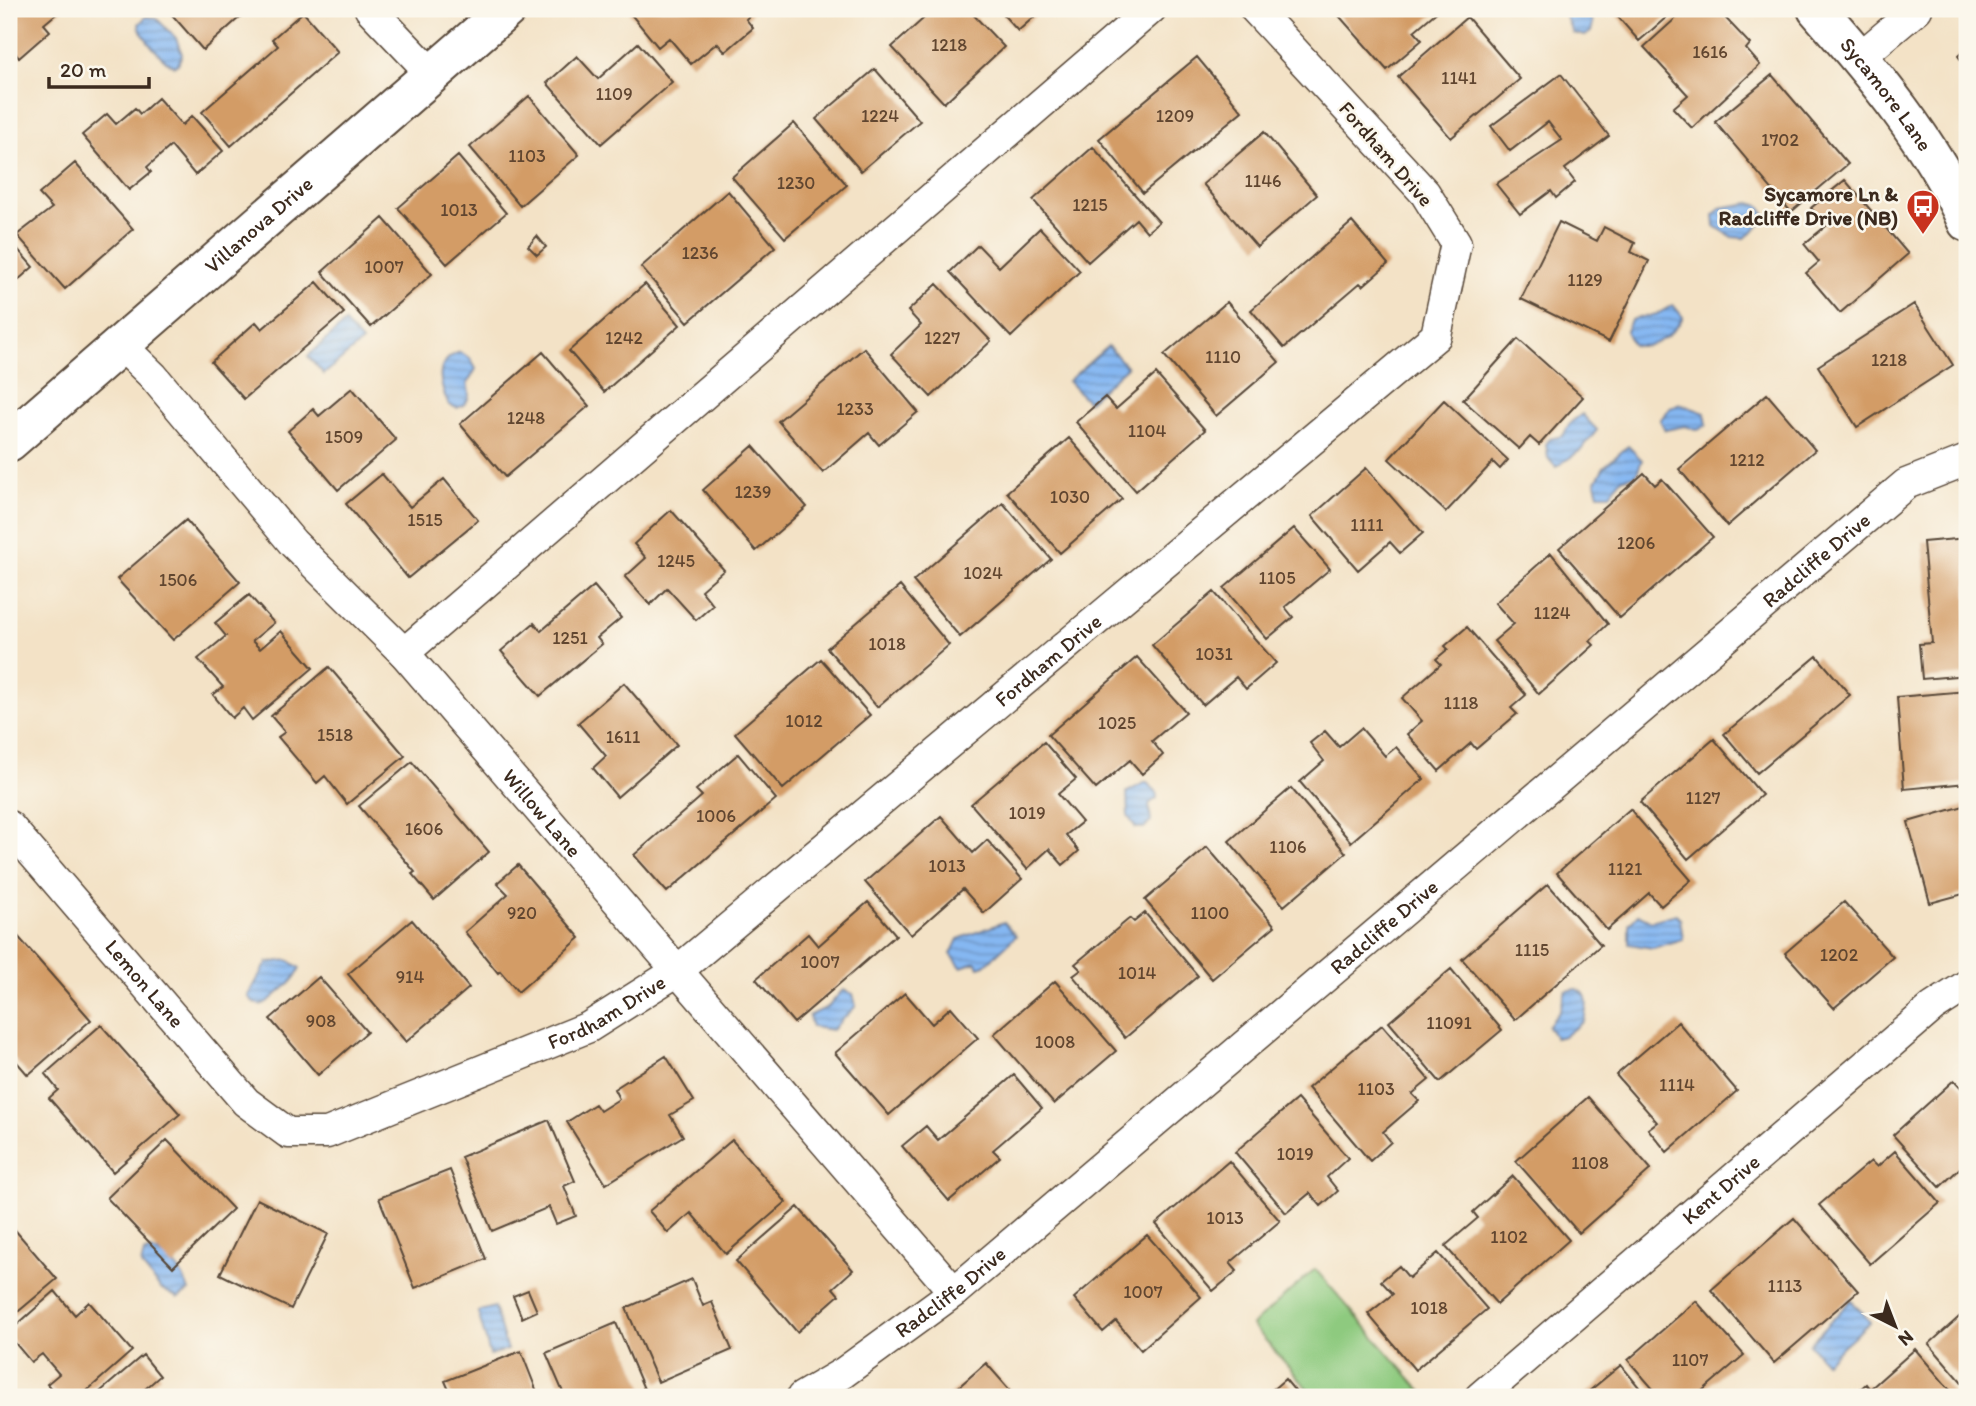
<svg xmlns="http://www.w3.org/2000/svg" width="1976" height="1406" font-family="Itim,sans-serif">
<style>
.pitch{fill:#8eca7f;stroke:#647a4e;stroke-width:2}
.water{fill:url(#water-rules);stroke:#607088;stroke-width:2}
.building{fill:#d39c66}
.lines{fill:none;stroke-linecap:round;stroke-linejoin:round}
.street-casing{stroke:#574637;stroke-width:33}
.secondary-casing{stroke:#574637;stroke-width:42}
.street{stroke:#fff;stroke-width:30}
.secondary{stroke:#fff;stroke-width:38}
.labels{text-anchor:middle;stroke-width:5;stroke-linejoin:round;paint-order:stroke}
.number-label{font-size:18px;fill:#614630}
.street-label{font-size:21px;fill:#3b2a1e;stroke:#fbf7ec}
.poi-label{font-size:21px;font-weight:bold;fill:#3b2a1e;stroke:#fbf7ec;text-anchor:end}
</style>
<defs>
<pattern id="water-rules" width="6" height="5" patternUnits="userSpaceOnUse" patternTransform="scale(1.75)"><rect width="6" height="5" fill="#85b7f2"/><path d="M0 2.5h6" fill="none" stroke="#6e95c3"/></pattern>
</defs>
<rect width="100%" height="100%" fill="#fbf7ec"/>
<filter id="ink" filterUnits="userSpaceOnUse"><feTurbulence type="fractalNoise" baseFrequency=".0143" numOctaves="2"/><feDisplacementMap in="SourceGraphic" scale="14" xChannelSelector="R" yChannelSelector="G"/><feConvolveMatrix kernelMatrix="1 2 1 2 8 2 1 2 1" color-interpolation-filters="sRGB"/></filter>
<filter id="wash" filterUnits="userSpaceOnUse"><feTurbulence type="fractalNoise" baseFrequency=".00686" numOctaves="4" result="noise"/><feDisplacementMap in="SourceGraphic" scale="28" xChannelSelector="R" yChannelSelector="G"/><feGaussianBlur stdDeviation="1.57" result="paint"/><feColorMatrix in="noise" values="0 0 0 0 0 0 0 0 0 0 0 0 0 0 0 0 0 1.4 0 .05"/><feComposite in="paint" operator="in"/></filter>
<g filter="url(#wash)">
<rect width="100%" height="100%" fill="#f3e2c6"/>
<path class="pitch" d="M1315,1269L1424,1394L1421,1397H1315L1252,1325Z"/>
<path class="water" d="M1562,9H1589L1593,23L1591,32L1585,36L1573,33Z
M146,17L156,18L176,38L182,54L178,64L174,66C163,61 140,35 139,24Z
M1750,203L1760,206L1765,214L1764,221L1745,238L1732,237L1715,226L1714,215L1720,208Z
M1673,305L1683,317C1674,334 1654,350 1633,345L1626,331L1631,320L1657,314Z
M345,323L362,342L324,374L308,356Z
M1108,346L1127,367L1088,402L1068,381Z
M460,352L470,358L476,369L467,384C471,396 469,404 457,408L449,405C439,384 433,362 460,352Z
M1680,404L1705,413L1707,425L1698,430L1685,426L1665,430L1660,420L1670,408Z
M1582,414L1597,430L1581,450L1556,467L1548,458L1546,444L1550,439L1563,436L1570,423Z
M1628,446L1642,460L1636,475L1621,479L1610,494H1598L1595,483L1604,467Z
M1146,782L1156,791L1157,798L1149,804L1151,821L1144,828H1136L1128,816L1127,792Z
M1638,914L1651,921L1676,914L1680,918L1683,939L1653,948L1629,944V924Z
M1004,922L1016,936L985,965L979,967L976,962L961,967L951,954L958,939Z
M288,960L300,968C294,982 288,984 278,993C267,1003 259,1012 248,996L267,963Z
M1576,989C1592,993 1586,1009 1584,1021L1564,1036L1555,1038L1548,1026L1559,1012L1566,991Z
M843,990L853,994L856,1006L832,1030L812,1027L809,1016L828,1007Z
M151,1250C170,1256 183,1272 189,1291L178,1298L160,1288L141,1265L144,1253Z
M1851,1300L1870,1322L1825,1362L1809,1344Z
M494,1307L507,1350L490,1355L478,1312Z"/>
<g id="blocks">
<path class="building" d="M9,9H62L44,24L50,31L19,58L9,46Z
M167,9H249L203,50Z
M633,9H749L752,13L746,19L753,28L725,52L717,43L691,64L669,38L658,47L629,12Z
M934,9H968L1004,47L944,103L892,47Z
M998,9H1043L1018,31Z
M1333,9H1440L1414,31L1422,40L1387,70Z
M1611,9H1676L1639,41Z
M1686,9H1717L1750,44L1746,49L1760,65L1692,128L1673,108L1688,95L1644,47Z
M303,12L338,52L231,146L202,112L278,46L272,39Z
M1467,17L1520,79L1451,138L1398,77Z
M638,43L672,82L601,144L547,83L577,56L598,79Z
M1967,48V68L1958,56Z
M1197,57L1242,111L1143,193L1099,139Z
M875,69L920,121L861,171L816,119Z
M1561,74L1609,136L1565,169L1575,182L1556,198L1551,191L1520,214L1496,184L1562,140L1548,122L1510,151L1491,126Z
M1772,75L1848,164L1791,212L1715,122Z
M529,96L579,155L520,206L470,147Z
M158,98L182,125L192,116L223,151L195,175L171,146L147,167L151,172L129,190L82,135L107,114L116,124L135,108L140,114Z
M794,123L847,185L785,238L732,177Z
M1264,132L1317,195L1257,247L1203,184Z
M1093,147L1159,222L1147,232L1136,219L1088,262L1033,200Z
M458,156L506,213L447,264L398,208Z
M75,163L133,229L65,289L17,235L52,208L39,194Z
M1845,180L1908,254L1840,313L1806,273L1819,262L1804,244L1826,226L1811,208Z
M728,191L775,247L688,322L641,267Z
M383,218L432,274L371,327L322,272Z
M1352,222L1388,264L1363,286L1360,283L1284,348L1251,310Z
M1559,222L1597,241L1604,227L1635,243L1631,252L1649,261L1609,342L1521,299Z
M1040,228L1080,271L1011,337L950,272L978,245L999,267Z
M537,236L546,247L537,255L528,246Z
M9,239L33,267L9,288Z
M317,282L344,313L244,399L211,362L256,322L262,329Z
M645,284L680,325L604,392L569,351Z
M937,284L991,341L931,397L891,354L921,325L908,311Z
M1227,302L1279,362L1216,416L1164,355Z
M1914,304L1953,365L1857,427L1818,366Z
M1518,339L1583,397L1539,445L1530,437L1519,449L1463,400Z
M864,348L918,412L879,445L869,433L823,473L778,421Z
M543,352L589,406L505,477L460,424Z
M1156,374L1205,430L1136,491L1076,422L1105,397L1116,409Z
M352,388L396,440L338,490L288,431L313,409L319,416Z
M1767,394L1815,450L1727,526L1679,469Z
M1444,400L1508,460L1500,469L1493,462L1446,512L1389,459Z
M1069,438L1122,499L1060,553L1007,492Z
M753,446L807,507L756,551L703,490Z
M1366,468L1423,533L1400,553L1390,542L1358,570L1312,516Z
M1644,473L1655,485L1662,479L1713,537L1620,618L1559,548Z
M382,474L410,507L444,479L478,520L408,578L346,504Z
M1003,503L1051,559L960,637L913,581Z
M671,510L724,570L701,590L713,605L696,620L667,588L650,605L625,577L646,558L634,544Z
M186,520L240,582L173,640L117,579Z
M1294,528L1330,569L1285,607L1293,617L1267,639L1224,588Z
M1967,538V675L1922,679L1919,644L1932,643L1923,542Z
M1551,553L1608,624L1590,641L1594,645L1539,694L1494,641L1514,624L1495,603Z
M594,586L621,618L597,638L602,644L540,696L501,651L534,623L541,631Z
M900,586L949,645L877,707L827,648Z
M1214,592L1276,663L1246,689L1236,677L1203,705L1152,645Z
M249,595L274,623L252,641L260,649L281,631L313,668L252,720L243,708L232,718L213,695L223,687L198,659L226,636L215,623Z
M1467,627L1526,695L1511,708L1517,714L1476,749L1471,743L1439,771L1407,734L1422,721L1402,698L1441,664L1436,659L1448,649L1445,646Z
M1817,656L1850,695L1757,773L1724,734Z
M1137,657L1186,712L1152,741L1163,755L1142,774L1130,760L1096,789L1048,735Z
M821,659L870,715L783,789L735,733Z
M329,667L405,756L347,804L325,776L317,783L278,737L285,732L271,716Z
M624,683L677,745L617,797L593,768L606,756L578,723Z
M1967,691V783L1904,789L1897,697Z
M1361,728L1385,756L1396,747L1424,779L1351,842L1300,782L1324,761L1310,743L1325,731L1339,747Z
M1714,739L1762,795L1688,859L1640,802Z
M1044,742L1076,779L1058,794L1082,822L1066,835L1079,851L1063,865L1049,849L1027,869L971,804Z
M738,754L776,799L667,892L634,855L702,796L696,790Z
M412,762L489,852L434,900L412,874L415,872L359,806Z
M1291,788L1346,853L1284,906L1229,841Z
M1967,805V893L1930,903L1908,822Z
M1630,809L1691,880L1661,906L1649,893L1607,930L1557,873Z
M941,816L973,853L987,840L1022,879L984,913L963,889L911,935L865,882Z
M1207,847L1275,926L1212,979L1145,900Z
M518,865L580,938L518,992L500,971L498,973L465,932L508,894L497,883Z
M1548,884L1601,945L1515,1020L1462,959Z
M868,902L896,935L794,1023L756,979L808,934L818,946Z
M1844,902L1893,957L1834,1008L1785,953Z
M1145,913L1198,976L1125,1038L1073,976L1081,970L1075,964L1130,918L1134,922Z
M412,920L469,988L406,1042L348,974Z
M15,933L91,1020L28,1075L9,1053V939Z
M1451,969L1502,1030L1440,1082L1389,1022Z
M319,977L367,1032L318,1075L270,1019Z
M1055,981L1116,1051L1054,1104L994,1034Z
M905,993L932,1024L951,1007L978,1038L889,1115L835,1053Z
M1678,1022L1737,1091L1667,1152L1648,1129L1657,1122L1616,1075Z
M101,1025L180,1114L113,1172L49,1098L58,1090L45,1074Z
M1382,1025L1429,1080L1412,1094L1419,1101L1383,1132L1391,1142L1370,1161L1308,1088Z
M666,1056L694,1101L670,1115L683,1136L606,1184L567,1122L595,1104L600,1111L619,1099L614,1089Z
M1014,1075L1042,1108L993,1150L1000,1157L949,1201L902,1146L926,1126L938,1140Z
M1954,1080L1967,1094V1174L1961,1167L1940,1187L1893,1135Z
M1588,1097L1651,1169L1579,1233L1516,1161Z
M1297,1099L1348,1158L1327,1177L1338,1191L1321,1206L1310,1193L1286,1213L1235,1152Z
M549,1120L575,1181L564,1186L576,1216L556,1224L549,1207L492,1231L461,1157Z
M167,1140L233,1209L173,1267L107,1198Z
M732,1140L786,1202L726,1254L691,1213L668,1233L649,1211Z
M1895,1151L1940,1203L1870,1264L1819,1205L1871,1161L1877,1167Z
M1229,1161L1280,1221L1230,1263L1237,1271L1213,1291L1156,1224Z
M450,1170L486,1259L415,1288L379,1198Z
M1513,1176L1569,1240L1497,1304L1445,1246L1478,1218L1473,1212Z
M257,1199L328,1234L291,1309L220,1274Z
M798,1207L853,1270L833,1288L839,1295L797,1332L736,1261Z
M1794,1218L1858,1291L1774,1363L1711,1290Z
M9,1223L57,1279L13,1316L9,1311Z
M1147,1235L1201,1297L1141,1350L1116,1321L1103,1332L1074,1298Z
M1438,1253L1487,1309L1415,1370L1368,1314L1393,1294L1381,1281L1399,1266L1409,1278Z
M692,1279L703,1306L712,1302L732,1350L658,1382L626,1308Z
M528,1290L537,1311L522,1318L513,1296Z
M55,1291L75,1315L89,1302L132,1351L80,1397H58L47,1384L59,1374L42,1354L31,1362L9,1336V1332Z
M1696,1301L1744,1355L1695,1397H1660L1628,1360Z
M1967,1310V1388L1929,1344Z
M616,1323L644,1389L624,1397H565L546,1353Z
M1915,1349L1956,1397H1851L1866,1384L1870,1389Z
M521,1351L539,1397H452L445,1381Z
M143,1355L160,1376L145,1389L152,1397H94Z
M986,1363L1016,1397H947Z
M1621,1365L1647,1397H1582Z
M1285,1379L1300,1397H1264Z"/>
</g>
</g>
<g filter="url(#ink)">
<use href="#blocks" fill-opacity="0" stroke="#574637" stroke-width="2"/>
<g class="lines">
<defs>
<g id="street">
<path d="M370,9L431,73"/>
<path d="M1859,58L1917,9"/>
<path id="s1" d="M121,345L153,376L293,543L404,653L954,1292"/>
<path d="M404,653L1151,9"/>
<path id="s2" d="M9,826L246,1102L288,1133H327L589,1027L676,972L1436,336L1456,243L1425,193L1255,9"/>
<path id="s3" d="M802,1397L843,1373L954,1292L1906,484L1967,460"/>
<path id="s4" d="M1480,1397L1933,1007L1967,985"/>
</g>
<g id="secondary">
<path id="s5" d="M1817,9C1873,73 1932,143 1967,222"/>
<path id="s6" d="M9,442L507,9"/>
</g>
</defs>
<use href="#street" class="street-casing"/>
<use href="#secondary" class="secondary-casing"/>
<use href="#street" class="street"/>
<use href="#secondary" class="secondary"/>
</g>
</g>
<defs>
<symbol id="bus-pin" viewBox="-11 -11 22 30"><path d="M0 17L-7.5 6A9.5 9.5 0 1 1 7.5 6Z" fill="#c8321e" stroke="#fbf7ec"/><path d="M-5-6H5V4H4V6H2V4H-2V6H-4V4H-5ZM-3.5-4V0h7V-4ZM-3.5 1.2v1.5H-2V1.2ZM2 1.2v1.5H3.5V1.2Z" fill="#fff"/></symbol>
</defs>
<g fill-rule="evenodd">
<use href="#bus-pin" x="1904" y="187" width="38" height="52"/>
</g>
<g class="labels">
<g class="number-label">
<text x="949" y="51">1218</text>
<text x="1710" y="58">1616</text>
<text x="1459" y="84">1141</text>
<text x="614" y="100">1109</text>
<text x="880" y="122">1224</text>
<text x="1175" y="122">1209</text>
<text x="1780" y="146">1702</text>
<text x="527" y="162">1103</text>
<text x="1263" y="187">1146</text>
<text x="796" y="189">1230</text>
<text x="1090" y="211">1215</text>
<text x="459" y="216">1013</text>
<text x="700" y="259">1236</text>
<text x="384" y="273">1007</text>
<text x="1585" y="286">1129</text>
<text x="624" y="344">1242</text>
<text x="942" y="344">1227</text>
<text x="1223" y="363">1110</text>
<text x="1889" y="366">1218</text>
<text x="855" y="415">1233</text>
<text x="526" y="424">1248</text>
<text x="1147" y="437">1104</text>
<text x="344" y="443">1509</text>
<text x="1747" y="466">1212</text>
<text x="753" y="498">1239</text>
<text x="1070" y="503">1030</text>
<text x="425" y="526">1515</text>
<text x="1367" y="531">1111</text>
<text x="1636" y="549">1206</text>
<text x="676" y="567">1245</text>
<text x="983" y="579">1024</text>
<text x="1277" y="584">1105</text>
<text x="178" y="586">1506</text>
<text x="1552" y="619">1124</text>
<text x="570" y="644">1251</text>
<text x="887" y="650">1018</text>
<text x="1214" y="660">1031</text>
<text x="1461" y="709">1118</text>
<text x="804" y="727">1012</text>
<text x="1117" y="729">1025</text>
<text x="335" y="741">1518</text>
<text x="623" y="743">1611</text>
<text x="1703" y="804">1127</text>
<text x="1027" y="819">1019</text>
<text x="716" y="822">1006</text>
<text x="424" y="835">1606</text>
<text x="1288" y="853">1106</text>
<text x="947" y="872">1013</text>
<text x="1625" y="875">1121</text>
<text x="522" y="919">920</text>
<text x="1210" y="919">1100</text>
<text x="1532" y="956">1115</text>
<text x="1839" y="961">1202</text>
<text x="820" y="968">1007</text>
<text x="1137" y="979">1014</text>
<text x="410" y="983">914</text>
<text x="321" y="1027">908</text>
<text x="1449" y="1029">11091</text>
<text x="1055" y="1048">1008</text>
<text x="1677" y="1091">1114</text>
<text x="1376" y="1095">1103</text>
<text x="1295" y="1160">1019</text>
<text x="1590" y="1169">1108</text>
<text x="1225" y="1224">1013</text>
<text x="1509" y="1243">1102</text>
<text x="1785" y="1292">1113</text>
<text x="1143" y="1298">1007</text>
<text x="1429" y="1314">1018</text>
<text x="1690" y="1366">1107</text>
</g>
<g class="street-label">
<text dy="7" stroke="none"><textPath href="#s5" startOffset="110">Sycamore Lane</textPath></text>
<text transform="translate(1386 154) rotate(49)" y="7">Fordham Drive</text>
<text dy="7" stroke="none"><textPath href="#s6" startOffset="331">Villanova Drive</textPath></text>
<text dy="7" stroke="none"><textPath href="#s3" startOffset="1316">Radcliffe Drive</textPath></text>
<text dy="7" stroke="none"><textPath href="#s2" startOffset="1326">Fordham Drive</textPath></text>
<text dy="7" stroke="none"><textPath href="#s1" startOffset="630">Willow Lane</textPath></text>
<text dy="7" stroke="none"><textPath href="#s3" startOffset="749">Radcliffe Drive</textPath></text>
<text dy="7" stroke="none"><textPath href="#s2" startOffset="208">Lemon Lane</textPath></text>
<text dy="7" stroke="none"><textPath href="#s2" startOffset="760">Fordham Drive</textPath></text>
<text dy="7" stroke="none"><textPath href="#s4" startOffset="318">Kent Drive</textPath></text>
<text dy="7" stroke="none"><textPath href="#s3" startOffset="182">Radcliffe Drive</textPath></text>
</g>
<g class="poi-label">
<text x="1898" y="201">Sycamore Ln &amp;<tspan x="1898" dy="24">Radcliffe Drive (NB)</tspan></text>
</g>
</g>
<rect width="1976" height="1406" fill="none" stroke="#fbf7ec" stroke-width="35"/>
<g transform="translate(1895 1326) rotate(138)" stroke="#fbf7ec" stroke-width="5" paint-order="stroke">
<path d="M0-5L12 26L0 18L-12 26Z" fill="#3b2a1e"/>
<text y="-10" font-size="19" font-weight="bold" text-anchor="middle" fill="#3b2a1e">N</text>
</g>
<path d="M49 77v10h100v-10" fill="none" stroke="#3b2a1e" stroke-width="3.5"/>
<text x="60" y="77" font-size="21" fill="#3b2a1e" stroke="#fbf7ec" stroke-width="5" paint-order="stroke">20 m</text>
</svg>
